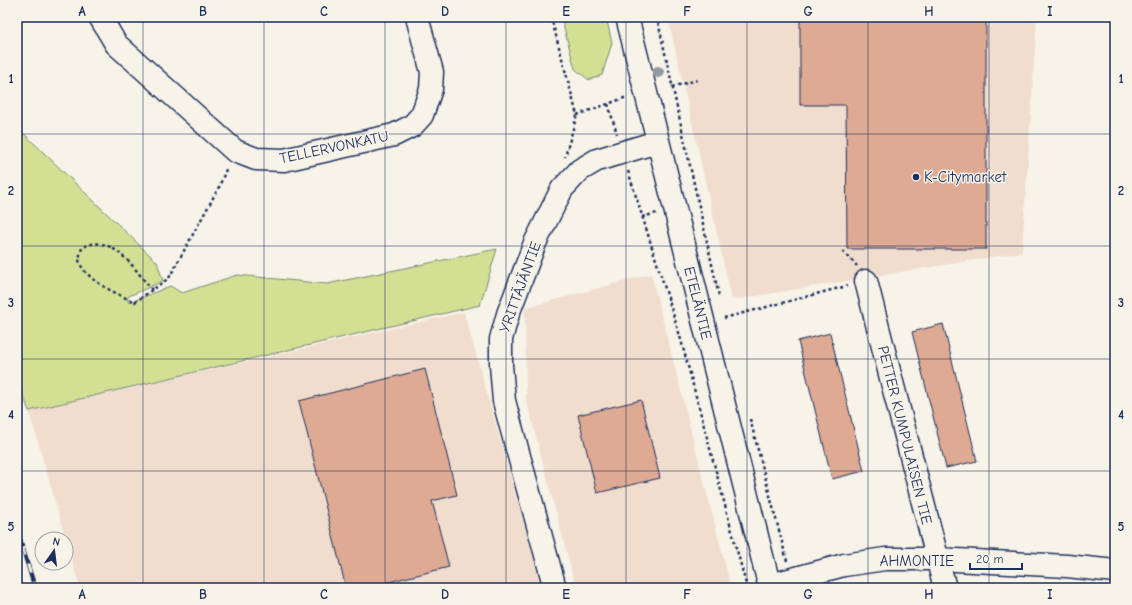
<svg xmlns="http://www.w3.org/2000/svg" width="1132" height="605" font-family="'Comic Neue',sans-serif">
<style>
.built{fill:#f0ddce}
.green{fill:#d3e094;stroke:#778879}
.building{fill:#dfaa93;stroke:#1b2f5e}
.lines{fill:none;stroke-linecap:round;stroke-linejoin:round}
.minor-casing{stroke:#1b2f5e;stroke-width:25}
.path{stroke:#1b2f5e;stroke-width:2.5;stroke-dasharray:3 3;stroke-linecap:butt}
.minor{stroke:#f7f3e8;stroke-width:22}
.rail-casing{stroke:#1b2f5e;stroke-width:4.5}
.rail{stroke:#f7f3e8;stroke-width:3;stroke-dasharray:9;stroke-linecap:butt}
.tree{fill:#929aa2}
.grid{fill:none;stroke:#1b2f5e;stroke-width:1;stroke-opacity:0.55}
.poi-dot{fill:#1b2f5e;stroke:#f7f3e8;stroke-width:1.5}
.labels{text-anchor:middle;stroke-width:3;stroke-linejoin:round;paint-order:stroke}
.street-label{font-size:15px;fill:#1b2f5e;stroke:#f7f3e8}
.poi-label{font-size:15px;fill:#1b2f5e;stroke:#f7f3e8;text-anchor:start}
.neatline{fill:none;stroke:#1b2f5e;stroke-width:1.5}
.grid-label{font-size:13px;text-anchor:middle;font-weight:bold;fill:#1b2f5e}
</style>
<rect width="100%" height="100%" fill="#f7f3e8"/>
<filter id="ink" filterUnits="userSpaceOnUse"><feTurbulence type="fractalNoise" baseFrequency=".025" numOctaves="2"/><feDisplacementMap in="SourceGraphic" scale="8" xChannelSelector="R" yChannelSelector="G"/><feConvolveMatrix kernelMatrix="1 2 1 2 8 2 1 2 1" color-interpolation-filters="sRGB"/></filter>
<g filter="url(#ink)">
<path class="built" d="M668,17H1037L1022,252L732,300Z
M651,274L731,588H576L526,398L525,308Z
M464,312L542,588H80L29,411Z"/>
<path class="green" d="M561,17H606L612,43L602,75L589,80L575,69Z
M17,127L157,262L163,281L129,296L127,299L129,303L170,286L182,293L237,275L327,284L497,249L480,305L29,411L21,389L17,364Z"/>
<path class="building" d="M800,17H986V249H847L846,105H800Z
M943,324L977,461L946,468L912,332Z
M830,333L864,471L832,479L798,341Z
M425,369L457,495L432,501L449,567L364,588H346L299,401Z
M641,400L660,478L597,493L578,415Z"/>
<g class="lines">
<defs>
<path id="minor" d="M100,17L116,44L235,151L256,159L284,160L394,135L412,126L422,115L431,89L432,72L417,17
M627,17L770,588
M866,281L945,588
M770,585L844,565L885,559H937L1067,566L1115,571
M555,588L504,401L501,365V339L508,314L535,243L562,189L580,170L597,160L657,142"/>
</defs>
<use href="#minor" class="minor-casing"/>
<path class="path" d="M551,17L577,115L565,157
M657,17L719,296
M672,87L697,80
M608,104L617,134
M577,115L627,97
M628,171L680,336L747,588
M642,217L657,213
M843,251L857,266
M152,290C136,271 111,230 82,248C81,251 80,255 79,258C79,277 120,296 135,302L169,278L219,187L227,167
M724,318L847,286
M750,419L787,561"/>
<use href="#minor" class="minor"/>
<defs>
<path id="rail" d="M17,530L35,588"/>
</defs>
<use href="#rail" class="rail-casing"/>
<use href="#rail" class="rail"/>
</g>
<circle class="tree" cx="658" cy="72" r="6"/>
</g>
<path class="grid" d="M143,17V588M264,17V588M385,17V588M506,17V588M626,17V588M747,17V588M868,17V588M989,17V588M17,134H1115M17,246H1115M17,359H1115M17,471H1115"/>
<circle class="poi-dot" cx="916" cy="177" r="4"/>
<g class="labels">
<g class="street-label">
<text transform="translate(334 147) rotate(-12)" y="5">TELLERVONKATU</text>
<text transform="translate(520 287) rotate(-70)" y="5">YRITTÄJÄNTIE</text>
<text transform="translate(698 303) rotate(76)" y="5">ETELÄNTIE</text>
<text transform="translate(905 435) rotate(76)" y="5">PETTER KUMPULAISEN TIE</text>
<text x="917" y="566">AHMONTIE</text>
</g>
<g class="poi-label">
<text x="924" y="182">K-Citymarket</text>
</g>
</g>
<rect width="1132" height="605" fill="none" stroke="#f7f3e8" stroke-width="44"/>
<g transform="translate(54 551) rotate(14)"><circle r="19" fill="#f7f3e8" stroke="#9fa5b1"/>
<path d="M0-3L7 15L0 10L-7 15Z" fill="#1b2f5e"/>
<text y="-6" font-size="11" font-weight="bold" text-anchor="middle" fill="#1b2f5e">N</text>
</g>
<path d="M970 563v6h52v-6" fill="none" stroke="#1b2f5e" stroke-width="2"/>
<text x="976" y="563" font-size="12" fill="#1b2f5e" stroke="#f7f3e8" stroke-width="3" paint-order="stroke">20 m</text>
<rect x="22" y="22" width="1088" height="561" class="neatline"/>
<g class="grid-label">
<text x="82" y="16">A</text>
<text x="203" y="16">B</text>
<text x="324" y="16">C</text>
<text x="445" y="16">D</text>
<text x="566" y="16">E</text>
<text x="687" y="16">F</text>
<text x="808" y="16">G</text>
<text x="929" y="16">H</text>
<text x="1050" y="16">I</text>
<text x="11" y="83">1</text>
<text x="1121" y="83">1</text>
<text x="11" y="195">2</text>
<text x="1121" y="195">2</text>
<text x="11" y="307">3</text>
<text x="1121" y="307">3</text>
<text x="11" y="419">4</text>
<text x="1121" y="419">4</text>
<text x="11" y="531">5</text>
<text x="1121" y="531">5</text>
<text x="82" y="599">A</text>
<text x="203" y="599">B</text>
<text x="324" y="599">C</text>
<text x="445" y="599">D</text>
<text x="566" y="599">E</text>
<text x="687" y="599">F</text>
<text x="808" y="599">G</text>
<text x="929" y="599">H</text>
<text x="1050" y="599">I</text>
</g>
</svg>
